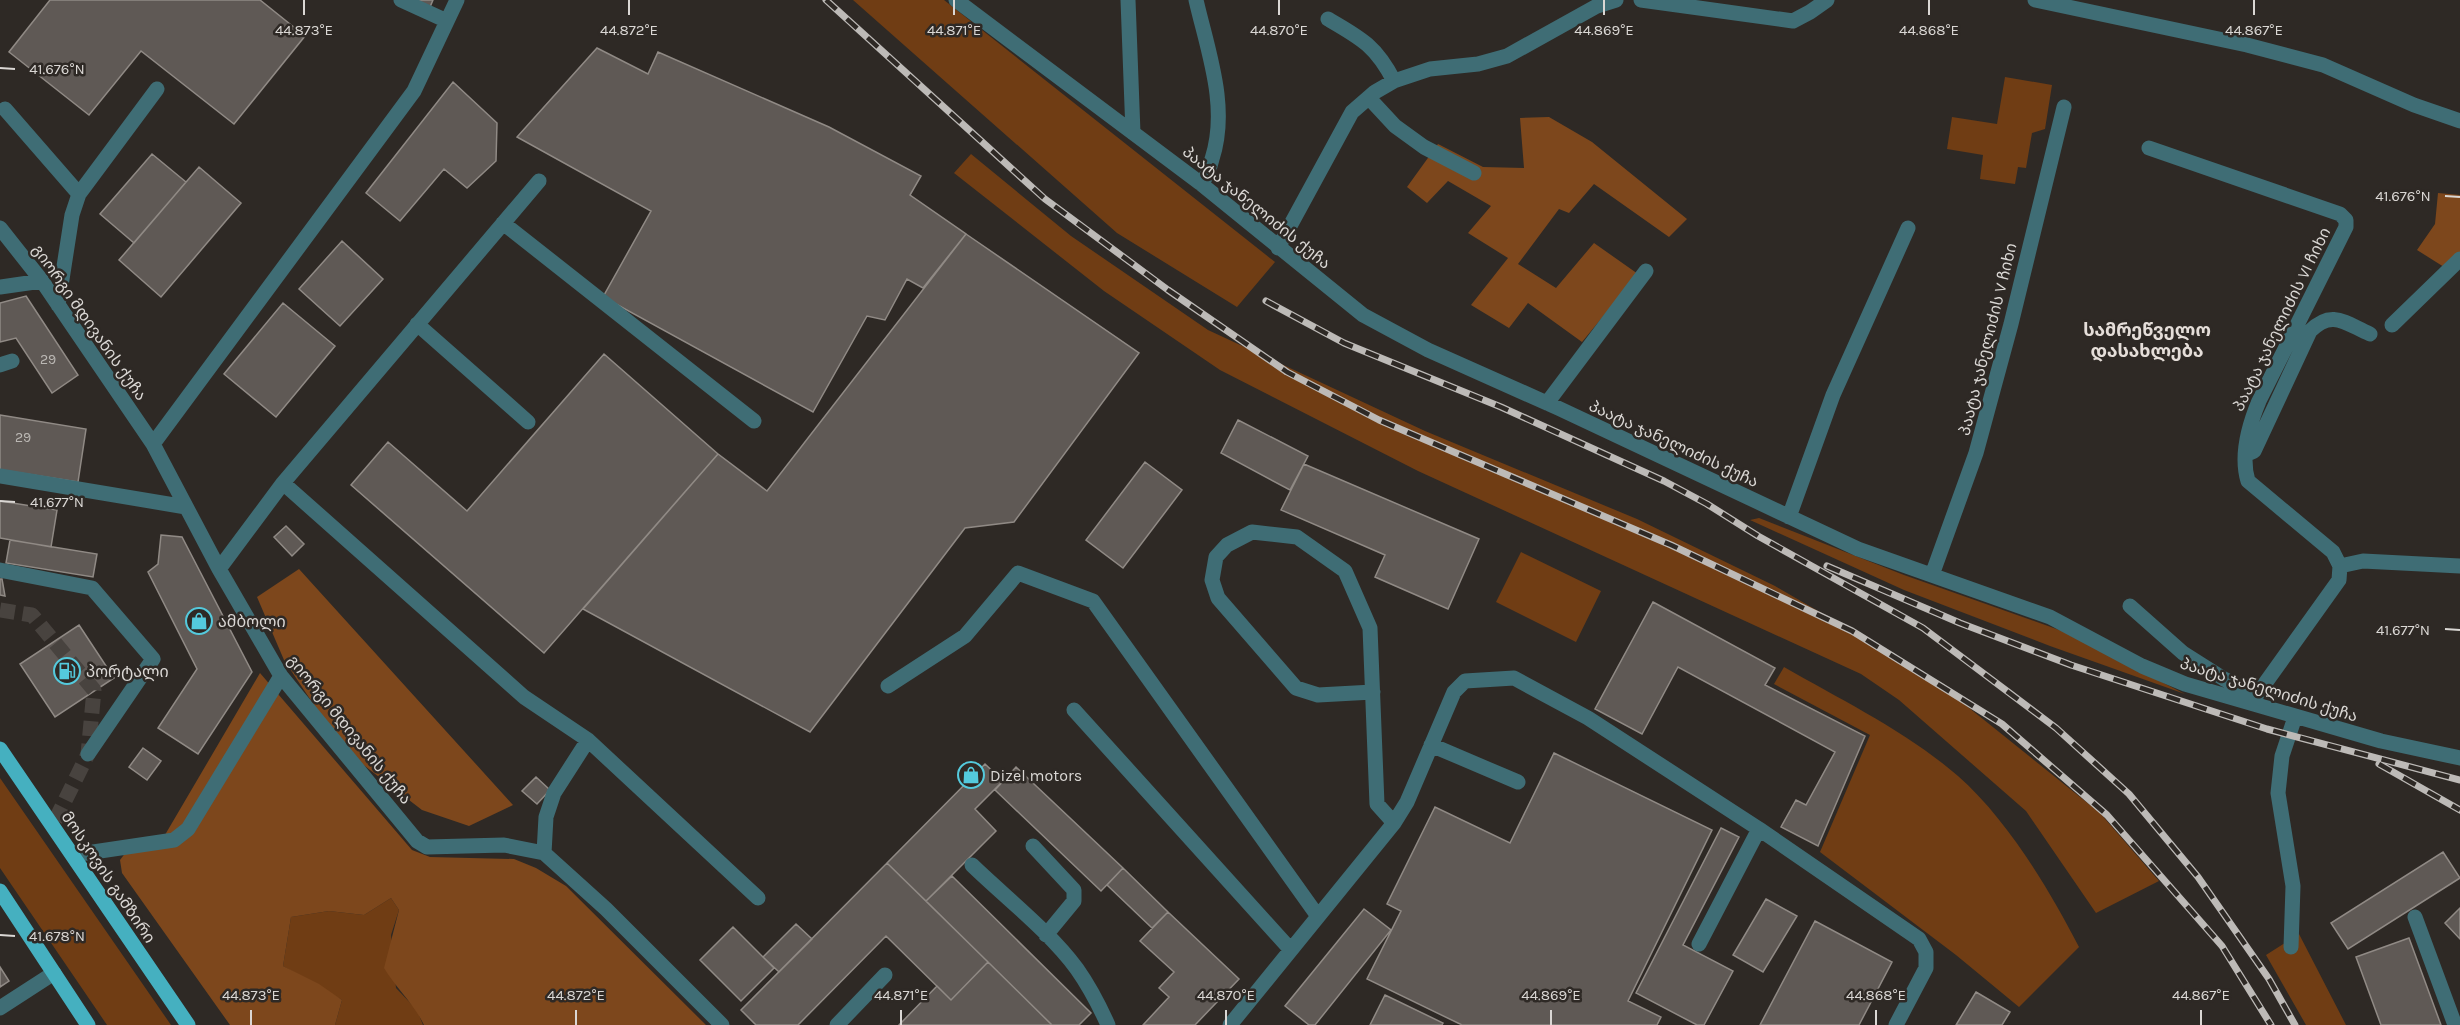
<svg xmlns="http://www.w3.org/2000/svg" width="2460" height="1025" font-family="Karla,'Noto Sans Georgian',sans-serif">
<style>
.green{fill:#703d14}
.forest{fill:#7d471c}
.building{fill:#5f5955;stroke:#908a85;stroke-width:1.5}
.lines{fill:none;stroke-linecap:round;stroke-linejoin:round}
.minor-tunnel{stroke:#48433f;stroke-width:15;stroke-dasharray:15 8;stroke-linecap:butt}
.minor{stroke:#3f6d75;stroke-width:15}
.major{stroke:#45b0c0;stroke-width:15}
.rail-casing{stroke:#bdbab7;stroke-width:7}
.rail{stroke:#2e2925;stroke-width:4.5;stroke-dasharray:14;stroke-linecap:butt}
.ticks{fill:none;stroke:#dad7d4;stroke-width:2}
.labels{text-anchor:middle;stroke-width:5;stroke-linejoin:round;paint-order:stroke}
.number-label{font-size:14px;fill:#bbb8b4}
.street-label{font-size:16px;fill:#dad7d4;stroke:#2e2925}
.poi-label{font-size:16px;fill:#dad7d4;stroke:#2e2925;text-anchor:start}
.neighbourhood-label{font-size:18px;font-weight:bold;fill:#e5ded9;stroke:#2e2925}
.ticks-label{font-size:15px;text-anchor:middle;fill:#dad7d4;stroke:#2e2925;stroke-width:5;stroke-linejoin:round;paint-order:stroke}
</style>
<rect width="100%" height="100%" fill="#2e2925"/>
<path class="green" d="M853,0H944L1275,262L1237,307L1117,233Z
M2005,77L2052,85L2045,129L2032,133L2026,168L2018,167L2015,184L1980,179L1983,155L1947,149L1952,117L1997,124Z
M971,154L1071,236L1208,330L1425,431L1637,519L1775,586L1928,675L2100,813L2159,881L2096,913L2026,811L1899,700L1861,674L1418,471L1220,370L1104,291L954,173Z
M1759,518L1904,575L2062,631L2185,694L2050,646L1904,590L1750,520Z
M1521,552L1601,591L1576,642L1496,602Z
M1784,667C1843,701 1906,731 1958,776C2007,819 2049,889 2079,947L2019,1007L1956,955L1820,852L1870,735L1774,684Z
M0,778L171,1025H107L0,868Z
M391,898L399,910L391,935L396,988L417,1010L423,1025H335L342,1000L283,966L291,917L329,911L364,915Z
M2299,934L2346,1025H2306L2266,955Z"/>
<path class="forest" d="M1549,117L1592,142L1687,219L1669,237L1594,184L1569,213L1559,209L1518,264L1556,288L1594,243L1638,274L1582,342L1528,303L1509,328L1471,305L1508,258L1468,233L1491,206L1448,181L1427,203L1407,187L1438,144L1483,167L1524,168L1520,118Z
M2438,193L2460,195V252L2444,267L2417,250L2435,224Z
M299,569L513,805L469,826L422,810L344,750L284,660L257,597Z
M260,673L412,850L430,857L514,859L536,868L566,886L706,1025H424C414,1004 396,988 384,968L399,910L391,898L364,915L329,911L291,917L283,966L319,984L342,1000L335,1025H230L122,873L120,860L129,848L162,840Z"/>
<path class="building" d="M50,0H260L305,36L234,124L141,51L89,115L9,52Z
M415,0H433L430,7Z
M597,48L648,74L658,52L829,127L921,176L910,195L966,234L923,288L907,279L885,320L867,316L813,412L603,297L651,211L517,137Z
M453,82L497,123L496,161L467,188L444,169L400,221L366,193Z
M152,154L186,182L134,243L100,214Z
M199,167L241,203L161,297L119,260Z
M966,234L1139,353L1014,522L965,528L810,732L583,609L718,454L767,491Z
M342,241L383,279L340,326L299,289Z
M26,296L78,375L52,393L16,338L0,342V303Z
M283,303L335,346L276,417L224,374Z
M604,354L718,454L544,653L351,485L388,442L467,511Z
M0,415L86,429L78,482L0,470Z
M1238,420L1308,456L1290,490L1221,453Z
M1145,462L1182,490L1123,568L1086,540Z
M1304,464L1479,539L1448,609L1375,577L1385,555L1281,510Z
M0,501L57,510L51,547L0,538Z
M286,526L304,544L292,556L274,537Z
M161,535L182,537L252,672L198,754L158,728L197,669L148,572L158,564Z
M10,540L97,554L93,577L6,563Z
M0,579H2L5,596L0,595Z
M1653,602L1775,668L1765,685L1865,736L1818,846L1781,827L1796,800L1806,805L1835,752L1678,667L1642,734L1595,709Z
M79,625L114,678L55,717L20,664Z
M143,748L161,761L147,780L129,767Z
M1554,753L1712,830L1628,1001L1661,1017L1657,1025H1462L1367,979L1401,911L1387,904L1435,807L1510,843Z
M985,764L1003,781L975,809L996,831L926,901L887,863Z
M1016,767L1123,868L1101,891L995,790Z
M536,777L550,790L537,804L522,791Z
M1721,828L1739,837L1683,945L1733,971L1704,1025H1697L1636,993Z
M2443,852L2460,878L2348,949L2331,923Z
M887,863L988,962L951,1000L886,936L798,1025H756L741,1010Z
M1123,868L1168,912L1152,928L1107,885Z
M952,876L1091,1013L1079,1025H1052L926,901Z
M1766,899L1797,916L1763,972L1733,955Z
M2460,908V939L2445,923Z
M1364,909L1391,930L1315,1025H1309L1285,1006Z
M1168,912L1239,979L1195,1025H1143L1169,997L1159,988L1174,972L1140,941Z
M1815,921L1892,962L1859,1025H1760Z
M796,924L812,939L779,972L763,957Z
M733,927L774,968L741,1001L700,960Z
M2409,938L2441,1025H2381L2356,957Z
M988,962L1052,1025H899L937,986L951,1000Z
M0,967L9,981L0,987Z
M1976,992L2010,1012L2002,1025H1956Z
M1385,995L1443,1023L1442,1025H1370Z"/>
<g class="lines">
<path class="minor-tunnel" d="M0,610L32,615L94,690L88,754L53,825"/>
<path class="minor" d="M401,0L447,21
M956,0L1200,183L1363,315L1428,350L1558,408L1858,549L2050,617L2142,666L2185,684L2381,741L2460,758
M1128,0L1133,133
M1196,0C1208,52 1229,107 1212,159C1209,169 1208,177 1200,183
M1641,0L1793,21L1810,12L1827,0
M2035,0L2247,45L2323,65L2414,105L2460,121
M1328,19C1361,38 1376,46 1394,81
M1369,98L1395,126L1424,147L1474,173
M5,109L79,194
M2149,148L2340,214L2346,220V227L2259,401C2249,425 2240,455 2248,481L2333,552L2340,566L2339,580L2251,703
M503,223L754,421
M0,228L42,281L153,444L219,569L281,676L417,841L427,847L504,845L544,853L606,909L722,1025
M1278,248L1352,112L1375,92L1394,81L1430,69L1478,64L1507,56L1597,6L1616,0
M0,287L42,281
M58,305L72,215L79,194L157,89
M417,324L528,422
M2392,325L2460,259
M0,365L12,361
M1547,403L1646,271
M153,444L414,91L457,0
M2247,454L2254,451L2310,331C2332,309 2345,323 2370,334
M0,476L186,507
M283,483L524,697L588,740L758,898
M1789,517L1833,395L1908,228
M2340,566L2363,561L2460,566
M219,569L283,483L539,181
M0,570L92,588L153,659L88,754
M1932,575L1976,453L2011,324L2064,107
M2130,606L2183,653L2224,679L2256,695
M888,686L965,636L1018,573L1093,601L1317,915
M1373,692L1318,695L1296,688L1218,598L1212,580L1216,557L1227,545L1252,532L1297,537L1345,571L1370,628L1377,804L1394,823
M1074,710L1290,949
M1431,745L1518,782
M1033,846L1074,890V901L1046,935
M544,853L546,817L554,793L588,740
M73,855L174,840L188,829L281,676
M972,865C1005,897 1050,932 1077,969C1089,986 1099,1005 1108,1025
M2415,917L2455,1025
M1699,944L1759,829
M2291,947L2293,886L2278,793L2282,756L2295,717
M0,1008L54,973
M837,1025L885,975
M1230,1025L1394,823L1407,802L1454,692L1465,681L1514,678L1588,718L1759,829L1919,939L1926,952V968L1896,1025"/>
<path class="major" d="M0,749L188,1025
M0,891L88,1025"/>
<defs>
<path id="rail" d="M826,0L1045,199L1168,290L1287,372L1379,420L1671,545L1852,631L2002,724L2107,815L2222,946L2271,1025
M1266,301L1344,343L1501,407L1664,481L1707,504L1758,536L1923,628L2056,728L2129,794L2198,877L2269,979L2295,1025
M1827,566L1960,623L2071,665L2267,729L2460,780
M2379,764L2460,810"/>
</defs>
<use href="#rail" class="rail-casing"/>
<use href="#rail" class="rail"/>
</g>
<path class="ticks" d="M304,15V0M629,15V0M954,15V0M1279,15V0M1604,15V0M1929,15V0M2254,15V0M0,68L15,69M2445,196L2460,197M0,501L15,502M2445,629L2460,630M0,935L15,936M251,1025V1010M576,1025V1010M901,1025V1010M1226,1025V1010M1551,1025V1010M1876,1025V1010M2201,1025V1010"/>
<defs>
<symbol id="shop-ring" viewBox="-11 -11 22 22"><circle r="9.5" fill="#2e2925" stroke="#54cadd" stroke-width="1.5"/><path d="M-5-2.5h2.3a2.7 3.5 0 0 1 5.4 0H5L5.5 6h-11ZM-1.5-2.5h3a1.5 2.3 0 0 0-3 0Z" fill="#54cadd"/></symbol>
<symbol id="fuel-ring" viewBox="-11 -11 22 22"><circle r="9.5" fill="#2e2925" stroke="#54cadd" stroke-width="1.5"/><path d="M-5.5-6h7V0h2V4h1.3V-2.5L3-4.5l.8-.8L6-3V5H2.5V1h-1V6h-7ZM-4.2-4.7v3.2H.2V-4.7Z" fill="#54cadd"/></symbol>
</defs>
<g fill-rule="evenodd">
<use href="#shop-ring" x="184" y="606" width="30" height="30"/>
<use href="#fuel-ring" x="52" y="656" width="30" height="30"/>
<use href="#shop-ring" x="956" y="760" width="30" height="30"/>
</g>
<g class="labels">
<g class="number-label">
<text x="48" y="364">29</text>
<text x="23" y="442">29</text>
</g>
<g class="street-label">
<text transform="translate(1257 207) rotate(39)" y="6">პაატა ჯანელიძის ქუჩა</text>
<text transform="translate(2281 319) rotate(-64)" y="6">პაატა ჯანელიძის VI ჩიხი</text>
<text transform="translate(90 322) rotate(55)" y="6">გიორგი მდივანის ქუჩა</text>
<text transform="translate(1987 339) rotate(-76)" y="6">პაატა ჯანელიძის V ჩიხი</text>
<text transform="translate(1674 443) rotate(25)" y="6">პაატა ჯანელიძის ქუჩა</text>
<text transform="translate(2269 689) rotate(17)" y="6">პაატა ჯანელიძის ქუჩა</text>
<text transform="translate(350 729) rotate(51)" y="6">გიორგი მდივანის ქუჩა</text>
<text transform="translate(109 877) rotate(56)" y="6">მოსკოვის გამზირი</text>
</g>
<g class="poi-label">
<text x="218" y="627">ამბოლი</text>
<text x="86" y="677">პორტალი</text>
<text x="990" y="781">Dizel motors</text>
</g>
<g class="neighbourhood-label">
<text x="2147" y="336">სამრეწველო<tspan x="2147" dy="21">დასახლება</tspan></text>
</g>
</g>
<g class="ticks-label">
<text x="304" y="35">44.873°E</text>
<text x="629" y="35">44.872°E</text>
<text x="954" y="35">44.871°E</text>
<text x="1279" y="35">44.870°E</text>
<text x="1604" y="35">44.869°E</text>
<text x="1929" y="35">44.868°E</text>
<text x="2254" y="35">44.867°E</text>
<text x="57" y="74">41.676°N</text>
<text x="2403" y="201">41.676°N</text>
<text x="57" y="507">41.677°N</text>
<text x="2403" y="635">41.677°N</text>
<text x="57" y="941">41.678°N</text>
<text x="251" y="1000">44.873°E</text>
<text x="576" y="1000">44.872°E</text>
<text x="901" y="1000">44.871°E</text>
<text x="1226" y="1000">44.870°E</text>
<text x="1551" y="1000">44.869°E</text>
<text x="1876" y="1000">44.868°E</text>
<text x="2201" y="1000">44.867°E</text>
</g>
</svg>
